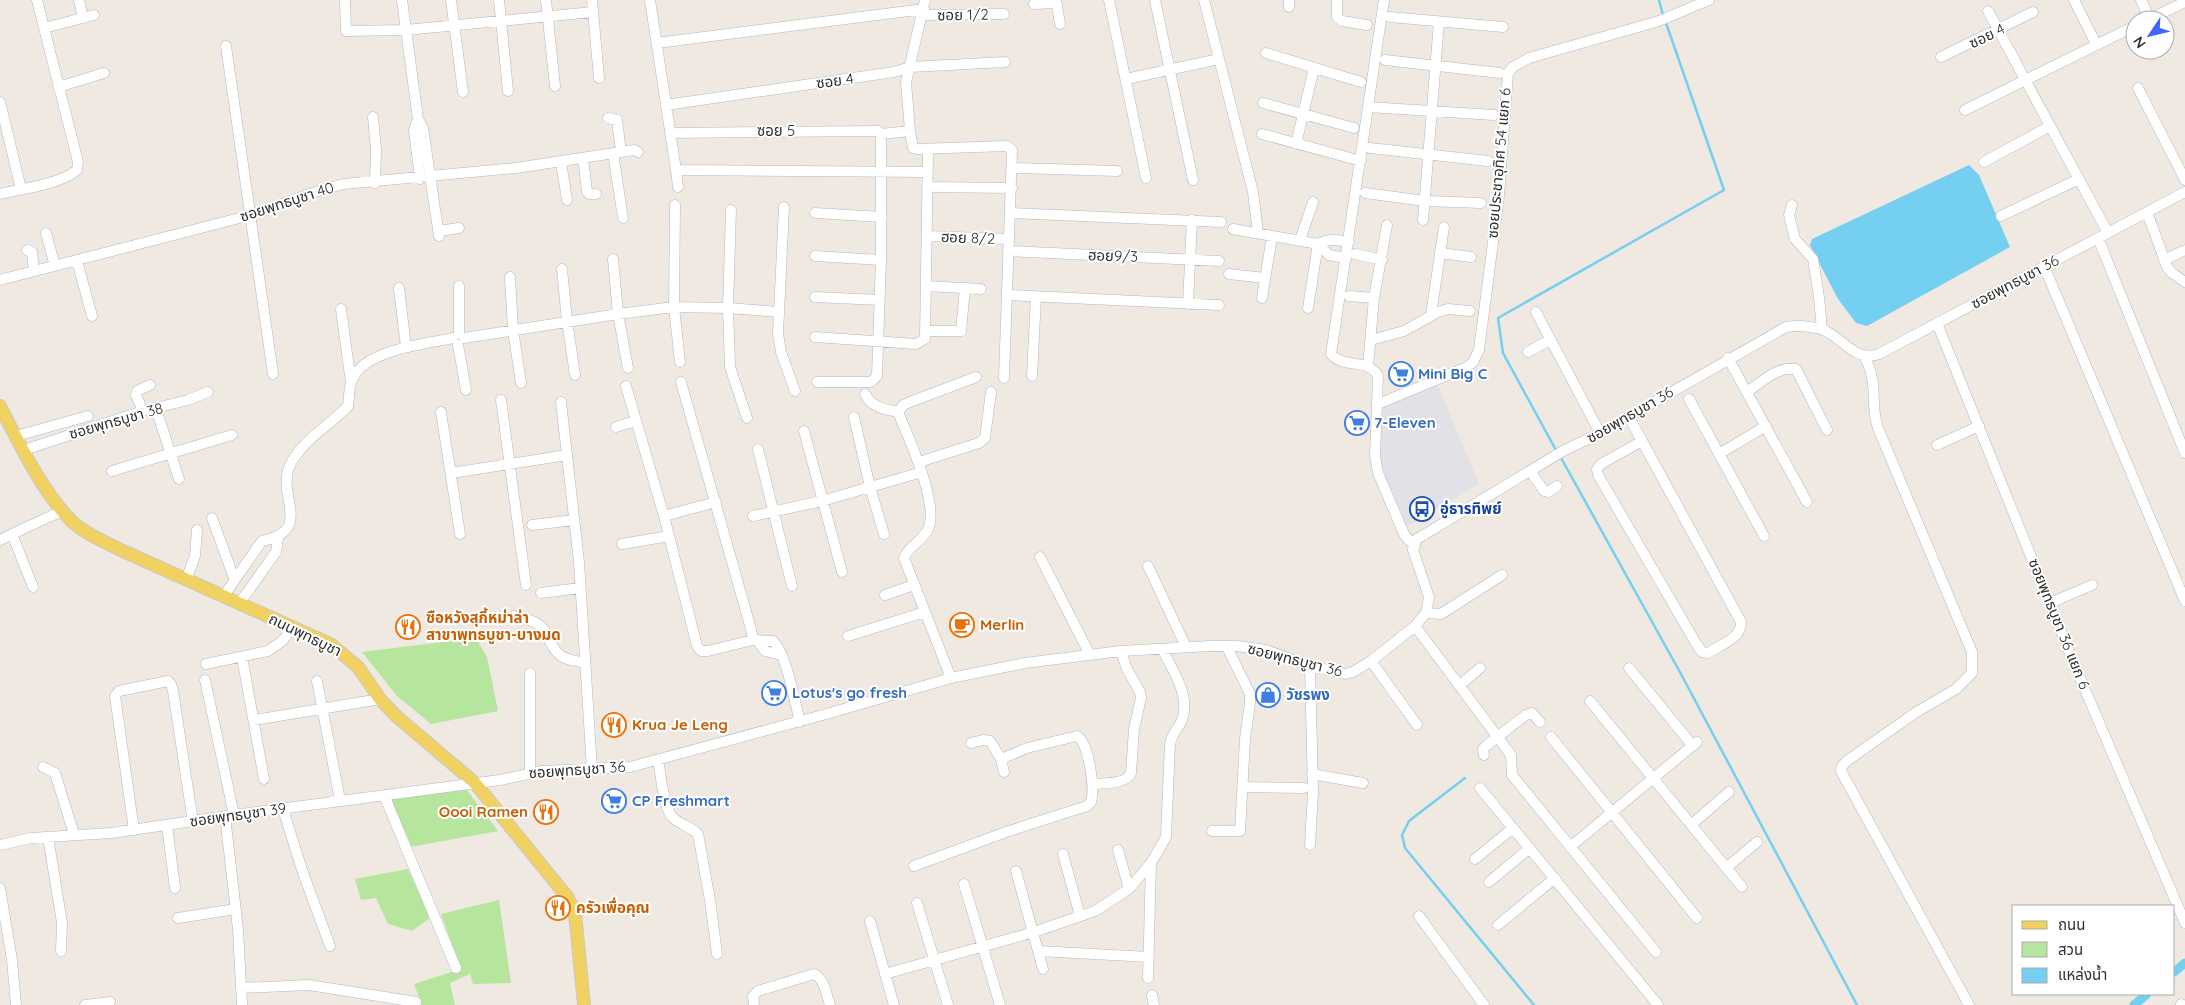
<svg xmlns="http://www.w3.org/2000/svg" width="2185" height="1005" font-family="Quicksand,'Noto Sans Thai',sans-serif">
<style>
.industrial{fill:#e3e1e8}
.green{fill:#b6e59e}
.water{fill:#75cff0}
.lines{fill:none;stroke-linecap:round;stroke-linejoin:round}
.stream{stroke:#75cff0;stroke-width:2.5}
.canal{stroke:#75cff0;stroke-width:9}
.minor-casing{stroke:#b4b7c1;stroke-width:11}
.major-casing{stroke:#c9c9c9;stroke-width:14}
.minor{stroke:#fff;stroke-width:10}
.major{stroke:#f2d163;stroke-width:12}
.labels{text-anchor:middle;stroke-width:4;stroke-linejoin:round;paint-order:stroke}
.street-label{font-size:15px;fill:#2e2e2e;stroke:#fff}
.shop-label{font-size:15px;font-weight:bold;fill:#366cbe;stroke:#fff;text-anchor:start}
.transit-label{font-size:15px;font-weight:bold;fill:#164399;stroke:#fff;text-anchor:start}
.food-label{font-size:15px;font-weight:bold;fill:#c56008;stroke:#fff;text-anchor:start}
</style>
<rect width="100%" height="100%" fill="#efe9e1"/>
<path class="industrial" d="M1437,383L1479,484L1404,528L1380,460L1382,407Z"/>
<path class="green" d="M476,638L487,657L498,711L431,724L397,696L362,652Z
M466,789L498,831L410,847L388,797Z
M408,869L430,918L412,931L388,924L376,898L361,900L355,879Z
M499,900L511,983L473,984L470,974L450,983L455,1005H422L414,984L461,969L441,914Z"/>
<path class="water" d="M1969,165L1979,175L2010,247L1867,326L1856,323L1838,299L1810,245L1812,239Z"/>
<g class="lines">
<path class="stream" d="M1659,0L1663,15
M1557,452L1503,353L1498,318L1724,190L1665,20
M1560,456L1681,674L1857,1005
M1465,778L1409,821L1402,835L1405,848L1534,1005"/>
<path class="canal" d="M2174,972L2185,963
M2134,1005L2147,994"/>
<defs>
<path id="minor" d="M79,0L83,18
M345,0L346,31L406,30L593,12
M402,0L418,119
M451,0L463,92
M499,0L508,91
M546,0L555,86
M592,0L599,78
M650,0L676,170L928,172
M1056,0L1060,24
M1109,0L1146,178
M1155,0L1193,180
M1204,0L1253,192L1258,233
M1337,0V17L1342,21L1367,25
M1384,0L1331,354C1343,369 1369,358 1378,376L1375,456L1378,473L1401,527L1405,536L1413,544
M2074,0L2096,44
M2141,0L2150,19
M1034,4L1056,3
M1289,7V0
M1988,11L2108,233
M922,15L1004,14
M1390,17L1503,27
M2147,20L2185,2
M44,28L94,15
M657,43L924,9
M226,46L273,374
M1266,53L1361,82
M1941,57L2033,12
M1385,60L1500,73
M1126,79L1219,59
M58,87L104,73
M2138,88L2185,180
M0,102L21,189
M1263,103L1354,128
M666,105L894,72L910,67L1005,62
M1368,107L1494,115
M1965,110L2135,26
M373,117L376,149L375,183
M608,118L617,120L621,152
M910,131L913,148L917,149L1007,146L1012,150L1004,378
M670,133L878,131L881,134L910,131L906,82L925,0
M1262,134L1361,161
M1296,144L1314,68
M1370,148L1488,161
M613,153L623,218
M583,158L587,192L589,194H596
M561,162L567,200
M1984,162L2050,126
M1012,168L1117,171
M676,170L678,187
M420,179L414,130L418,119L423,128L439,236
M927,187L1012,188
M1365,193L1425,201L1481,203
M0,194C21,189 61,184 77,170L78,162L37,0
M675,205L674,307L680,362
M1792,205L1789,215L1795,239L1813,259L1819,297L1822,330
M784,207L778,334L781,352L795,391
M731,210L728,308L730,367L747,418
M2147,212L2167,267L2172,273L2185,282
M815,213L882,217
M1011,213L1221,222
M2001,216L2079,179
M1423,220L1439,22
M1233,229L1318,244L1329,255L1346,258
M439,231L459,228
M46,233L55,266
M928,236L1008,239
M2098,238L2185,453
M1300,240L1313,202
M1318,244C1329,238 1336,240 1349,242
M27,250L32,252L34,271
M1008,251L1219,261
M1440,253L1471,257
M1355,254L1382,260
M815,256L881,260
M613,259L618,314L628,368
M2164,260L2185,250
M77,261L92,316
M2044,266L2185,601
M562,269L567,321L575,375
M1229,274L1265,278
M510,277L513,330L521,383
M0,280L251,215L327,188L344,184L516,168L634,150L638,152
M459,286V334
M926,286L981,289
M399,288L406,347
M1008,295L1219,305
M1349,296L1374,298
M815,297L880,300
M1262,298L1272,236
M1188,304L1192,220
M1308,308L1318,244
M341,309L351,383
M1536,312L1600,433
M1431,315L1444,227
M1937,323L2077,671L2185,923
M925,331H961L965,288
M815,337L916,344L925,339L928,150
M464,338L618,314L674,307L728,308L779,312
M1371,340L1404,331L1438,312L1448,309L1470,311
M458,345L466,390
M1528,352L1550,340
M1864,356C1880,385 1869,402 1878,428L1972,652V673L1956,689L1915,713L1848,760L1842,766L1841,771L1969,1005
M1728,358L1807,502
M1368,366L1374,298L1387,225
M1032,376L1036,296
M681,382L751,629L753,640
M817,382H871L877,376L881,260V134
M626,386L664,516L697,646L701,651H708L753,640L773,641C786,652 795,703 800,722
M1747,392C1762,382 1777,366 1796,369L1827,430
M865,394C872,408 884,409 898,412
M1689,399L1764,536
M501,400L526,585
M561,402L579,562L592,770
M1378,404L1467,367L1473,362L1479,350L1499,196L1508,73L1513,67L1529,58L1659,21L1709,0
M156,409L179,479
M143,411L136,395L137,391L150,385
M441,412L460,534
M854,417L870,487L884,534
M1629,417L1642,441
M616,427L636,421
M804,431L842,572
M16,436L88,416
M1642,441L1741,622C1742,638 1720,645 1708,653L1702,652L1697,645L1598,475L1597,469L1601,464Z
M1937,445L1979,426
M758,449L792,586
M24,450L143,411L188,400L208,392
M1719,454L1766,426
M919,462L979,443L985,438L991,392
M112,471L232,435
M1531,472L1544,491L1548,492L1557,486
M452,473L567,455
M664,516L716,502
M753,516L822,501L922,472
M212,518L234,578
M532,525L574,520
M0,540L12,534
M622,544L669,536
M1040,557L1090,655
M1148,566L1186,647
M186,580L195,556L197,530
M33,587L12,534L62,511
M541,593L580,588
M885,595L914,585
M223,597L262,541C316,529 274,496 291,463C305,438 329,426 348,406C349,398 349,390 351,383C360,350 425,344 453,338
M2050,603L2092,585
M239,604L276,552L278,538
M1426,613L1441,614L1502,575
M514,616C525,619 537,620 545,631C550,639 551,648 559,654C565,660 576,661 585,663
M1415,626L1511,755L1512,775L1656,952
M848,636L925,612
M757,640L765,651L781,655
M242,657L264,779
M1371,661L1417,725
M206,664L268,651L282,641L294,627
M1629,668L1693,746
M530,673V772
M951,678L904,558C908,546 923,541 928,529C940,505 908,437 898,412L903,405L910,402L976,377
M205,680L234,815
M317,681L340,800
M1460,685L1480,668
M1590,701L1742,887
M254,720L380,699
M1551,737L1697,918
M971,743L983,740L990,741L1001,759
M1484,755L1483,749L1487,745L1526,715L1532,713L1540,722
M658,760C661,774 663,806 672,817C679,824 691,827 698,834L710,900L717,954
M43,767L55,773L74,834
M1312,774L1363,783
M1093,782L1096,784C1107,783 1126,784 1131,773L1134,729L1141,698L1140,692L1127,669L1121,651
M1243,787L1304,788
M1480,788L1658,1005
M384,795L456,968
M283,809L302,870L330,946
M225,816L238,929L242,1005
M167,825L175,888
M1691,825L1729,792
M134,830L115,696L119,691L168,681L171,684L173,691L193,822
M1212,831H1240L1245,739L1250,703V694L1227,647
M48,837L62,923L61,951
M0,845L31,838L111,833L234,815L500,780L542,771L630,767L830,713L951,678L1025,663L1121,651L1210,646H1237L1266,650L1310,666L1337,672L1345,674L1353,672L1371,661L1415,626L1426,613L1429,597L1413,550L1417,539L1563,451L1600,433L1786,327C1797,325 1809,326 1821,329C1842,336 1854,363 1879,354L2185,192
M1310,845L1313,792L1310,666
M1570,847L1697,742
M1118,850L1129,889
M1063,854L1080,916
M1475,859L1513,828
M914,866L1006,832L1087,806L1091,802C1095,789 1089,742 1077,736L1027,748L1001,759L1004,772
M1726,868L1757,842
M1016,871L1043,969
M1489,882L1530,848
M964,884L1000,1005
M0,888L12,960L16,1005
M917,903L948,1005
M1419,916L1484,1005
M178,918L236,909
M870,921L894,1005
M1498,925L1555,878
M1039,951L1149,957
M885,974L1034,932L1095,911L1129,889L1151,863L1166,837L1170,744C1173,731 1177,731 1182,720C1191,696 1172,669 1162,649
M1148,978L1151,863
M241,988L309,985L416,1002
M1152,995L1154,1005
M2181,1004L2183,1005
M85,1005L110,1002
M754,1005L753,996L758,991L814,974C825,979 826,994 830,1005"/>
<path id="major" d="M0,406C19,443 45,498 76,525C90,536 107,543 123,551L332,645L358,667L380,699L396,716L475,783L568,898L574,910L576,923L584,1005"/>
</defs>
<use href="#minor" class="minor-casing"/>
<use href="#major" class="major-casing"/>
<use href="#minor" class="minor"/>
<use href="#major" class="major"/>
</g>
<defs>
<symbol id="supermarket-ring" viewBox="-11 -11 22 22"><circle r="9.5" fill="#fff" stroke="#3f7fe0" stroke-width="1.5"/><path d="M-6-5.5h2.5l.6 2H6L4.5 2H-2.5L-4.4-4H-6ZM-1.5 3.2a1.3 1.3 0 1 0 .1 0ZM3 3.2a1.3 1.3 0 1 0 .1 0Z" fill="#3f7fe0"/></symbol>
<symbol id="bus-ring" viewBox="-11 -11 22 22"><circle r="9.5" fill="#fff" stroke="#1a4fb4" stroke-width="1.5"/><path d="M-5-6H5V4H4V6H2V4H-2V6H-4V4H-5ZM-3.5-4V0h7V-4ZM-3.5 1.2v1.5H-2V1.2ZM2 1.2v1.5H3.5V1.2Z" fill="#1a4fb4"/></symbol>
<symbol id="cafe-ring" viewBox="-11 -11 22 22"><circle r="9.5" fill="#fff" stroke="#e8710a" stroke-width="1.5"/><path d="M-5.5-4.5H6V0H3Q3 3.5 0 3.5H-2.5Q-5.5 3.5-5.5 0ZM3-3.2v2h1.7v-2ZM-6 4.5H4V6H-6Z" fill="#e8710a"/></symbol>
<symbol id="restaurant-ring" viewBox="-11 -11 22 22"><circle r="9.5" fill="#fff" stroke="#e8710a" stroke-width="1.5"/><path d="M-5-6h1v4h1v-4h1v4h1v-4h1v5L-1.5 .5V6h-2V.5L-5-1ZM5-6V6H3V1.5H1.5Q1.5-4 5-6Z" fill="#e8710a"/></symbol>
<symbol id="shop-ring" viewBox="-11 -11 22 22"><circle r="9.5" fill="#fff" stroke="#3f7fe0" stroke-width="1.5"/><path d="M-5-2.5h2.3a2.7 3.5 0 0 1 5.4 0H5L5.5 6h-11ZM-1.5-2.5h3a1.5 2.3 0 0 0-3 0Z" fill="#3f7fe0"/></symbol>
</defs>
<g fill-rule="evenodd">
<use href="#supermarket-ring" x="1387" y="360" width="28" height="28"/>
<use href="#supermarket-ring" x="1343" y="409" width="28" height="28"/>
<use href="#bus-ring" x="1408" y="495" width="28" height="28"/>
<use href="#cafe-ring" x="948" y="611" width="28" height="28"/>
<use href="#restaurant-ring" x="394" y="613" width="28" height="28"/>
<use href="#supermarket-ring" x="760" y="679" width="28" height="28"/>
<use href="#shop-ring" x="1254" y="681" width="28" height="28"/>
<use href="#restaurant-ring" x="600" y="711" width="28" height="28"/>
<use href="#supermarket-ring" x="600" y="787" width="28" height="28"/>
<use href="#restaurant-ring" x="532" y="798" width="28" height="28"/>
<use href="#restaurant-ring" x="544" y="894" width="28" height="28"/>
</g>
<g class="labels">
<g class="street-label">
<text transform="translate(963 15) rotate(-1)" y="5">ซอย 1/2</text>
<text transform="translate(1987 36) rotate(-26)" y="5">ซอย 4</text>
<text transform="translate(835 81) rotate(-8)" y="5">ซอย 4</text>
<text x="776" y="136">ซอย 5</text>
<text transform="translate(1499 163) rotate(-85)" y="5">ซอยประชาอุทิศ 54 แยก 6</text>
<text transform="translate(287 202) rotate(-18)" y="5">ซอยพุทธบูชา 40</text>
<text transform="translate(968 238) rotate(2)" y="5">ฮอย 8/2</text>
<text transform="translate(1113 256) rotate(2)" y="5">ฮอย9/3</text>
<text transform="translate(2015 282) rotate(-28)" y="5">ซอยพุทธบูชา 36</text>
<text transform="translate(1630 415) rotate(-30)" y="5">ซอยพุทธบูชา 36</text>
<text transform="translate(116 421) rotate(-16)" y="5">ซอยพุทธบูชา 38</text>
<text transform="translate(2059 624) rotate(68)" y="5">ซอยพุทธบูชา 36 แยก 6</text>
<text transform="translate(305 635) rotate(26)" y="5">ถนนพุทธบูชา</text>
<text transform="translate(1295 660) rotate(14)" y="5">ซอยพุทธบูชา 36</text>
<text transform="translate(577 770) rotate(-4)" y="5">ซอยพุทธบูชา 36</text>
<text transform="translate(238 815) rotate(-8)" y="5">ซอยพุทธบูชา 39</text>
</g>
<g class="shop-label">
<text x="1418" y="379">Mini Big C</text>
<text x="1374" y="428">7-Eleven</text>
<text x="792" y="698">Lotus's go fresh</text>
<text x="1286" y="700">วัชรพง</text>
<text x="632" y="806">CP Freshmart</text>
</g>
<g class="transit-label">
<text x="1440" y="514">อู่ธารทิพย์</text>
</g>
<g class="food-label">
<text x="426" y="623">ซือหวังสุกี้หม่าล่า<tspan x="426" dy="17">สาขาพุทธบูชา-บางมด</tspan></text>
<text x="980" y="630">Merlin</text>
<text x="632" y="730">Krua Je Leng</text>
<text x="528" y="817" text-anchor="end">Oooi Ramen</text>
<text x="576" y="913">ครัวเพื่อคุณ</text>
</g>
</g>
<rect x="2012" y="905" width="162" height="90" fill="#ffffff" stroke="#ababab"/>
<rect x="2022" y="921" width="25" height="8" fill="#f2d163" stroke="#ababab"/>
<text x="2058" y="930" font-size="15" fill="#2e2e2e">ถนน</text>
<rect x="2022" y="942" width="25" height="15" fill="#b6e59e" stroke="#ababab"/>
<text x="2058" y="955" font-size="15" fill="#2e2e2e">สวน</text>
<rect x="2022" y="968" width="25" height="15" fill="#75cff0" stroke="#ababab"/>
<text x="2058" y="980" font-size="15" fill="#2e2e2e">แหล่งน้ำ</text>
<g transform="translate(2150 35) rotate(235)"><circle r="24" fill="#ffffff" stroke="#ababab"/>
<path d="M0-4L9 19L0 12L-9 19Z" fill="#4264fb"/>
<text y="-8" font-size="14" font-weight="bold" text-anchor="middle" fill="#2e2e2e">N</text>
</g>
</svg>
